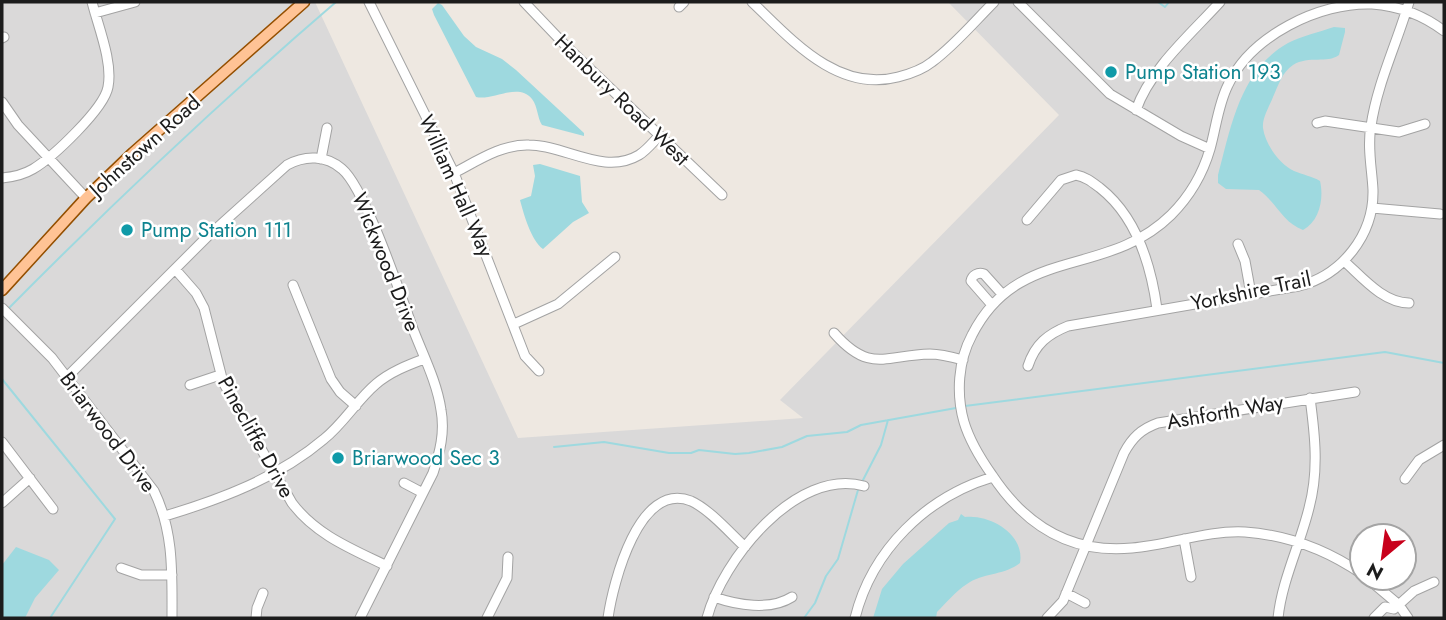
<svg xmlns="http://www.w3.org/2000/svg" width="1446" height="620" font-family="Jost,sans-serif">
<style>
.residential{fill:#dad9d9;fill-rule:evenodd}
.water{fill:#9ed9df}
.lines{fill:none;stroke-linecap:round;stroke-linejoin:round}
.stream{stroke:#9ed9df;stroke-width:2}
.minor-casing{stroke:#a3a3a3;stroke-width:11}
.major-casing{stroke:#944f00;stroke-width:13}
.minor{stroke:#fff;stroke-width:9}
.major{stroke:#ffc395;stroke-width:10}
.culture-dot{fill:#0f9aa8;stroke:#fff;stroke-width:2.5}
.labels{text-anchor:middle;stroke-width:5;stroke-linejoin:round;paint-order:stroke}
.culture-label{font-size:21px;fill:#0d838f;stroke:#fff;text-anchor:start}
.street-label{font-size:21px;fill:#1c1c1c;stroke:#fff}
</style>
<rect width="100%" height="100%" fill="#eee8e1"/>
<path class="residential" d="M2,2H315L518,438L803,418L780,400L1059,115L948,2H1444V618H2ZM1362,536H1404V578H1362Z"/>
<path class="water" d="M438,3L442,5L464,36L476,47L502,59L516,70L584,133V136L542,125C537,117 538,107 532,99C518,82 493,101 476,97L434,15L432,9Z
M1334,27L1345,28V32L1339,55C1327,64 1309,55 1293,65C1282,72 1278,86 1273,97C1269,107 1262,118 1263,128C1265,144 1280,165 1294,171C1303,175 1312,176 1320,181C1324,198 1320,221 1303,230C1283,223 1276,202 1259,190L1226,189L1218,183V175C1231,127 1240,70 1288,43C1302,36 1319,32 1334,27Z
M540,164L580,176L582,202L589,213L573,222L543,249C531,240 524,215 520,200L531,196L535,176L533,165Z
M961,514L965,517C990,514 1025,534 1020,563C1003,576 984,572 967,584C956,591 946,603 937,612L936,618H873L882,589L903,564L949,523L958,520Z
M16,547L49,560L59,570L35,598L25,618H2V565Z"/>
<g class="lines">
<path class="stream" d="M1158,2L1165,7L1169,2
M9,308C114,202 223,99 336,2
M2,379L115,519L50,618
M965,406L1385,352L1444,363
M554,447L604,442L669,453H691L699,450L735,454L749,453L782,447L807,436L847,432L861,425L956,408
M863,480L881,445L888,420
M804,618L815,603L826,576L838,559L858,490"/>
<defs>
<path id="minor" d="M369,2L454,173L525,356L539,371
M524,2L566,46L722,195
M752,2C791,39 837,93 898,77C910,74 922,70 932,62C955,45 974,22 994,2
M1018,2L1110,94L1181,136L1210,149
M679,7L684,2
M95,13L135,2
M2,38L4,37
M2,102L18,125L86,198
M1136,110C1150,69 1192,33 1220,2
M1317,123L1325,121L1399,132L1425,124
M321,159L327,128
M454,173C477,161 502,144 529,145C565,145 604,176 639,155C647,150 653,142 659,136
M2,178C13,177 23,175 33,169C53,157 104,109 108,87C113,62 98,26 92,2
M1372,208L1440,214
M1027,220L1061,180L1076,175C1086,177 1092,182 1100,188C1137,217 1151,265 1157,309
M1238,244L1245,261L1251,294
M1344,261C1362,277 1383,303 1409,303
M175,269L196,293L204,308L223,382L292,503C316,535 352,549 387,566
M293,285L331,379L340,392L356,406
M992,305L971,281C972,275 978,272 984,274L1002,294
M2,308L52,358L154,491C174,532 172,574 172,618
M514,324L558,304L615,257
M834,333C870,374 885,355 930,354C941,354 952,357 963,360
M1028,366C1035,344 1048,334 1068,326L1299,286C1342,275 1374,235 1373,190C1372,169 1367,147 1371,126C1377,84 1397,43 1409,2
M67,377L208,236L287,165C305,155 326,155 342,169C365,188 401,296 413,329C423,355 437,382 441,410C445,432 440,452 433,473L360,618
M190,385L220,375
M2,442L53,509
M1405,479L1419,460L1444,445
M404,483L423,493
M2,503L30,478
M165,516C221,499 278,478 324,439C344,423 357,400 376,384C390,372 408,365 424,359
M1184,539L1191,577
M121,568L141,575H172
M1362,574C1327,550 1287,535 1245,532C1207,530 1170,545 1132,548C1070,554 1025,525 992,475C980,458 970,442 964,422C956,394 958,361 972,335C1018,244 1106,279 1171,215C1189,197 1203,173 1210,149C1216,128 1218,105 1228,85C1251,36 1319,2 1372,4C1399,6 1423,15 1444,31
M1367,578L1399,605L1408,618
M1066,593L1085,603
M714,597C737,605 770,611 792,597
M1394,609L1414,591L1434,582
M256,618L257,608L263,593
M487,618L507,578L508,557
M608,618C613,583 639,480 691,501C709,509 730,533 745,547
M707,618C722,561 796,467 864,486
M855,618C872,550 926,497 993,477
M1047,618L1063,601L1124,453C1132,438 1141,429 1158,423L1355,392
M1278,618C1282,580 1300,545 1309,508C1319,471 1315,435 1310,398
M1374,618L1385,607L1394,609"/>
<path id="major" d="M2,290L86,198L133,153L304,2"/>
</defs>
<use href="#minor" class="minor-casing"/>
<use href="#major" class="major-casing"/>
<use href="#minor" class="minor"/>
<use href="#major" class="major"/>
</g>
<g class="culture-dot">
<circle cx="1111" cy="72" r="7"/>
<circle cx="127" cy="230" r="7"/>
<circle cx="338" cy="458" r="7"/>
</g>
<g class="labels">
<g class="culture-label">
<text x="1125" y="79">Pump Station 193</text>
<text x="141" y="237">Pump Station 111</text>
<text x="352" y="465">Briarwood Sec 3</text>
</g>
<g class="street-label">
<text transform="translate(622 100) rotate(44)" y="7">Hanbury Road West</text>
<text transform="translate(145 146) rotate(-42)" y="7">Johnstown Road</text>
<text transform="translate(456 186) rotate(66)" y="7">William Hall Way</text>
<text transform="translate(386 262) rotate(68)" y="7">Wickwood Drive</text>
<text transform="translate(1251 291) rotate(-12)" y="7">Yorkshire Trail</text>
<text transform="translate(1225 412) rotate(-10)" y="7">Ashforth Way</text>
<text transform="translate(108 432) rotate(53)" y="7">Briarwood Drive</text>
<text transform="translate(256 437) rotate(61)" y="7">Pinecliffe Drive</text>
</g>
</g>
<rect width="1446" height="620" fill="none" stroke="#1c1c1c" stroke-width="7"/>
<g transform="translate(1383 557) rotate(209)"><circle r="33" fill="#ffffff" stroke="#a4a4a4" stroke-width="2"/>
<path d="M0-5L12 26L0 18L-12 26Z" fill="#c8001b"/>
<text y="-10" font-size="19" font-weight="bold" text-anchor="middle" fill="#1c1c1c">N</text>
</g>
</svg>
